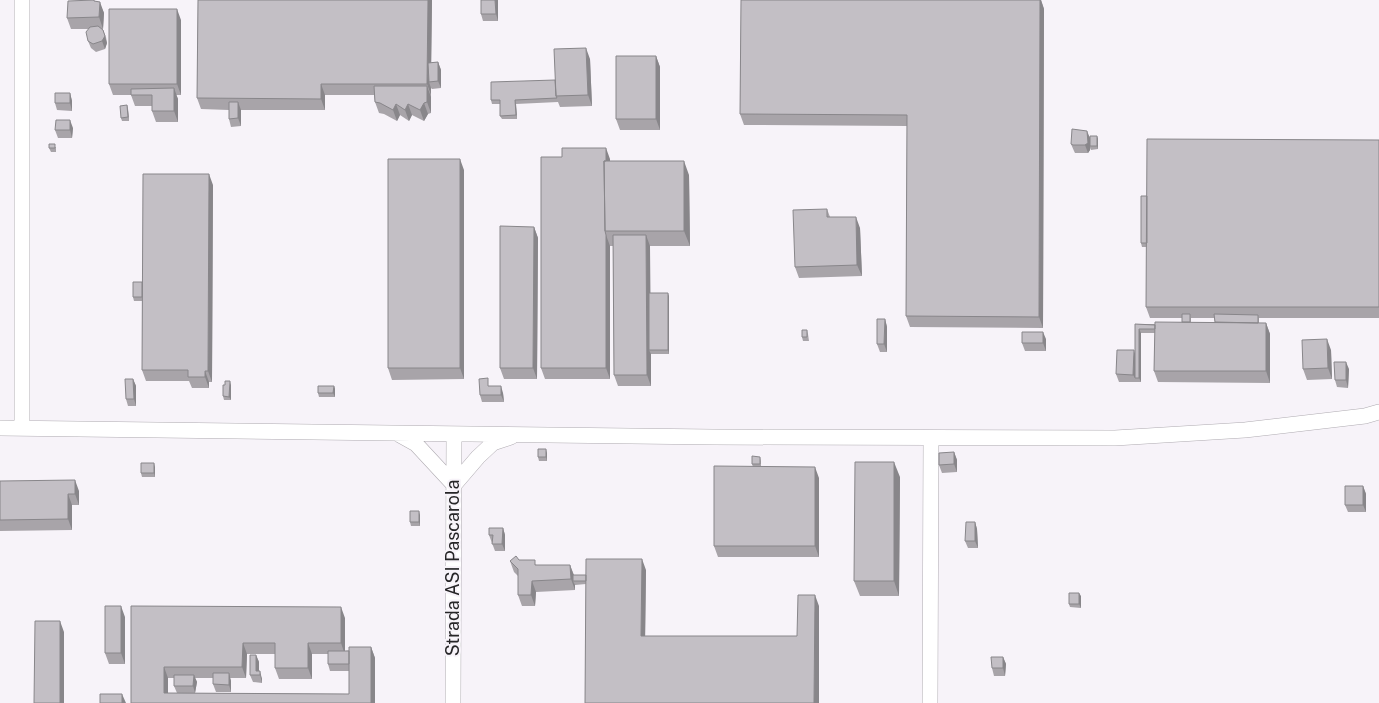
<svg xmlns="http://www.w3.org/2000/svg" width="1379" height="703" font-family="'Public Sans',sans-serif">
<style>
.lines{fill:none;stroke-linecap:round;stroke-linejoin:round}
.minor-casing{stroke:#afabb1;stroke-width:16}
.minor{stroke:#fff;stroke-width:15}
.wall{fill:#a8a4a9;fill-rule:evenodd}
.shaded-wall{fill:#88868a}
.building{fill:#c3bfc5;stroke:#88868a}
.labels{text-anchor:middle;stroke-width:4;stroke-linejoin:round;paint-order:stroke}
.street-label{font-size:18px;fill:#262527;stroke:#f7f3f9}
</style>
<rect width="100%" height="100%" fill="#f7f3f9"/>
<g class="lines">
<defs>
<path id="minor" d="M0,428L713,437L1115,438L1245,430L1365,416L1379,412
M22,428V0
M398,434L416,444L454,485
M454,485L478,457L493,443L511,437
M453,703L454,434
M930,703L931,438"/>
</defs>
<use href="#minor" class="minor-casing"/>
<use href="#minor" class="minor"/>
</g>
<path class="wall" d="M198,0H432L431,63L438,62L441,70V88L432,89L431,88V113L428,114L424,121L412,115L409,121L400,115L397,121L384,114L379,113L375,102L374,95H325V110H241V126L231,127L229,119V110L201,109L197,98Z
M481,0H498V21H483L481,14Z
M741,0H1041L1044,9L1043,328L910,327L906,316L907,126L744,125L740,114Z
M99,2L104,13L103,29H102L106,37L107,43L105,49L96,52L91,48L88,41L89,29H71L67,18Z
M181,20V95H176L178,99V122H156L152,111V106H135L131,95H113L109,84Z
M656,56L660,67V130H620L616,119Z
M590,59L592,106L560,107L558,102L516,104L517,119H502L500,116V104H492L491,100L555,80Z
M70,93L72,101V111L57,110L55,103Z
M127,105L128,109L129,121H122L121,118Z
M73,128L72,138H58L55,130Z
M1097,136L1098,139V149L1091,150L1090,148V150L1088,153H1075L1074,151L1071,144L1090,137Z
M1379,140V318H1259V323H1266L1270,334V383L1158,382L1154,371L1155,333H1141V382H1119L1116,374L1135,354V324H1155L1182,322V318H1150L1146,307L1147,247H1142L1141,243L1147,196ZM1191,318H1214L1215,322H1191Z
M56,147V152H51L49,148Z
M610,159V161L689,175L690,246H650V293L669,296V354H651V386H618L614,375L613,246H610V379H545L541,368Z
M464,170V379L392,380L388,368Z
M213,185L212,382H209V388H192L189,381H146L142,370V301H134L133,297L142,282Z
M827,209L830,217L860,228L862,276L799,278L795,267Z
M534,227L538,238L537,379H504L500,368Z
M885,319L887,327V352H880L877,344Z
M807,330L808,334L809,341H803L802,337Z
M1046,339V351H1025L1022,343Z
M1331,350L1332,379L1307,380L1303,369Z
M1349,369L1348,388L1337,387L1335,380Z
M133,379L136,386V406H128L126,399Z
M231,385V400H224L223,396Z
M334,386L335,389V397H319L318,393Z
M490,386L503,393L504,402H482L480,395Z
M954,452L957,460V472L942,473L939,465Z
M547,453V461H539L538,457Z
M760,457L761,461V467L819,478V557H718L714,546L753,467L752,464Z
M155,467V477H142L141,473Z
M900,477L899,596H860L854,581Z
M0,481L79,491V505H72V530L0,531Z
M1363,486L1366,494V512H1348L1345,505Z
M420,515V526H411L410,522Z
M975,522L977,529L978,548H968L965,541Z
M503,528L505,535V551H495L489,535Z
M519,560L537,565H570L574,575H586L646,570L645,636H797L819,606V703H585L586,584L575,585V590L536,592L535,606H522L518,595V576L514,572L510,561Z
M1081,596V608L1070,607L1069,604Z
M131,606L345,618V651L371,647L375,658V703H131ZM247,654H275V668L279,679H312V654H328V664L330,671H349V694L168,693V678H174V686L177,693H195L197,682L195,678H213V684L216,692H231V681L230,678H246Z
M125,617V664H109L105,653Z
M256,655L259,662V671L262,679V683L253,682L250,675Z
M1003,657L1006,664L1005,676H994L992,668Z"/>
<path class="shaded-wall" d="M428,0H432L431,82H429L431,88V95L427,84Z
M495,0H498V21L496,14Z
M1040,0H1041L1044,9L1043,328L1039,317Z
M100,2L104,13L103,29L99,17Z
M177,9L181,20V95L177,84Z
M103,30L107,43L105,49L102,41Z
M586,48L590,59L592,106L588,95Z
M656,56L660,67V130L656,119Z
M438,62L441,70V88L438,81Z
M321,84L325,95V110L321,99Z
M427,86L431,97V113L427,102Z
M174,88L178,99V122L174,111Z
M70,93L72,101V111L70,103Z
M515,100L516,104L517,119L516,115Z
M238,102L241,110V126L238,118Z
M424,103L428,114L424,121L420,110Z
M396,104L400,115L397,121L393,110Z
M408,104L412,115L409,121L405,110Z
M127,105L128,109L129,121L128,117Z
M70,120L73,128L72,138L70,130Z
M1087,131L1090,138V150L1088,153L1085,145Z
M1097,136L1098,139V149L1097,146Z
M606,148L610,159V231H606Z
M460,159L464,170V379L460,368Z
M684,161L689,175L690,246L684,231Z
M209,174L213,185L212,382L208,371Z
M856,217L860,228L862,276L857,265Z
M534,227L538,238L537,379L533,368Z
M606,235L610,246V379L606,368Z
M646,235L650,246L651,350H649L651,354V386L647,375Z
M668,293L669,296V354L668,350Z
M885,319L887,327V352L884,344Z
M1266,323L1270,334V383L1266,371Z
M1139,329L1141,333V382L1139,378Z
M1043,332L1046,339V351L1043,343Z
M1327,339L1331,350L1332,379L1328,368Z
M1134,350L1136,357L1135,378L1133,375Z
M1346,362L1349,369L1348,388L1346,380Z
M205,371L209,382V388L205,377Z
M133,379L136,386V406L134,399Z
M230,381L231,385V400L229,397Z
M334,386L335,389V397L333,393Z
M501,386L503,393L504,402L501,395Z
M546,449L547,453V461L546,457Z
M954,452L957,460V472L954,464Z
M894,462L900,477L899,596L894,581Z
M154,463L155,467V477L154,473Z
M815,467L819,478V557L815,546Z
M75,480L79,491V505L75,494Z
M1363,486L1366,494V512L1363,505Z
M68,494L72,505V530L68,519Z
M419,511L420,515V526L419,522Z
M975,522L977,529L978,548L975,541Z
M503,528L505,535V551L502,544Z
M642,559L646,570L645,647L641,636Z
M570,565L574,576L573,581L575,585V590L571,579Z
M532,581L536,592L535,606L531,595Z
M1079,593L1081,596V608L1079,604Z
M815,595L819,606V703H814Z
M121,606L125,617V664L121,653Z
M341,607L345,618V655L341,643Z
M60,621L64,632V703H60Z
M243,643L247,654L246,678L242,667Z
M308,643L312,654V679L308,668Z
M371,647L375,658V703H371Z
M256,655L259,662V675L256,671Z
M1003,657L1006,664L1005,676L1003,668Z
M164,667L168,678V703L164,693Z
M260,671L262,679V683L260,675Z
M229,673L231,681V692L229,685Z
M194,675L197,682L195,693L193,686Z
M122,694L126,703H122Z"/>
<path class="building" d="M94,0V1L100,2L99,17L67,18L68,1Z
M198,0H428L427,84H321V99L197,98Z
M481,0H495L496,14H481Z
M741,0H1040L1039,317L906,316L907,115L740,114Z
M109,9H177V84H109Z
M98,26L103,30L105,36L102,41L93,44L88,41L86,32L90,27Z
M586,48L588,95L556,96L554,49Z
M616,56H656V119H616Z
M438,62V81L429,82L428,63Z
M555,80L556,96L557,98L515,100L516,115L500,116V100H491V82Z
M374,86H427V102L424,103L420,110L408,104L405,110L396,104L393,110L380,103L375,102Z
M174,88V111H152V95H131V89Z
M55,93H70V103H55Z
M229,102H238V118L229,119Z
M127,105L128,117L121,118L120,106Z
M56,120H70V130H55Z
M1072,129L1087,131L1088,143L1085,145H1073L1071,144Z
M1090,136H1097V146H1090Z
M1147,139L1379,140V307H1146Z
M49,144H55V148H49Z
M562,148H606V161H604L605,231L606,235V368H541V157H562Z
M388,159H460V368H388Z
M604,161H684V231H605Z
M143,174H209L208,371H205V377H188V370H142Z
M1141,196H1147V243H1141Z
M827,209V217H856L857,265L795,267L793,210Z
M500,226L534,227L533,368H500Z
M613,235H646L647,375H614Z
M133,282H142V297H133Z
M649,293H668V350H649Z
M1182,314H1190V322H1182Z
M1214,314L1258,315V323L1215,322Z
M877,319H885L884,344H877Z
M1155,322L1266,323V371H1154Z
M1135,324L1155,325V329H1139V378H1135Z
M802,330H807V337H802Z
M1022,332H1043V343H1022Z
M1327,339L1328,368L1303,369L1302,340Z
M1117,350H1134L1133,375L1116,374Z
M1334,362H1346V380H1335Z
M488,378V386H501V395H480L479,379Z
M125,379H133L134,399H126Z
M225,381H230L229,397L223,396V385H225Z
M318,386H334L333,393H318Z
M538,449H546V457H538Z
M954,452V464L939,465V453Z
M752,456L760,457V464H752Z
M855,462H894V581H854Z
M141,463H154V473H141Z
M714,466L815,467V546H714Z
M75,480V494H68V519L0,520V481Z
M1345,486H1363V505H1345Z
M410,511H419V522H410Z
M966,522H975V541H965Z
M489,528H503L502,544H492L493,535H489Z
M516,556L519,560H535V565H570L571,579L532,581L531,595H518V569L510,561Z
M586,559H642L641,636H797L798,595H815L814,703H585Z
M573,575H586V581H573Z
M1069,593H1079V604H1069Z
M105,606H121V653H105Z
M131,606L341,607V643H308V668H275V643H243L242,667H164V693L349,694V647H371V703H131Z
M35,621H60V703H34Z
M328,651H349V664H328Z
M250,655H256V671H260V675H250Z
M991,657H1003V668H992Z
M213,673H229V685L213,684Z
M174,675H194L193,686H174Z
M100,694H122V703H100Z"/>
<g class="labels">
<g class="street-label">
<text transform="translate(453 568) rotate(-90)" y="6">Strada ASI Pascarola</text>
</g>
</g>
</svg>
